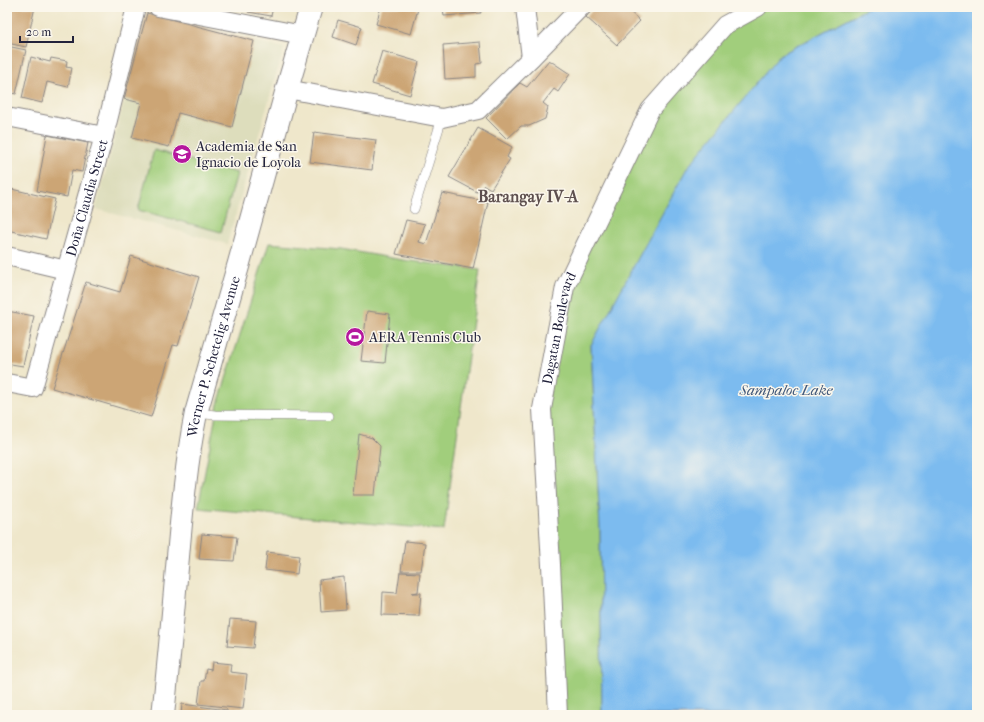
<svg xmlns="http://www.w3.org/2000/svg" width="984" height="722" font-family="'IM FELL French Canon',serif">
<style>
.built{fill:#ddddbc}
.green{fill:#a1ce7c;stroke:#62785c}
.water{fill:#7bbbef;stroke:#4e6e95}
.building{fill:#cca574}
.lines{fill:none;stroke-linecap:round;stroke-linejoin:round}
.service-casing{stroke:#888483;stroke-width:10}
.minor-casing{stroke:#888483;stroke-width:20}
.secondary-casing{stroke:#888483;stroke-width:24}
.service{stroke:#fff;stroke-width:9}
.minor{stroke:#fff;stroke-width:18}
.secondary{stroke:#fff;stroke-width:22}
.labels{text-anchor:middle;stroke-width:3;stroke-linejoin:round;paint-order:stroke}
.poi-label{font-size:14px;fill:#22223b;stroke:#fbf7ec;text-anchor:start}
.street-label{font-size:14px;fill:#22223b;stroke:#fbf7ec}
.water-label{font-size:15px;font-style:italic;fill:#41587a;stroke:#fbf7ec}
.quarter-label{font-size:16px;font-weight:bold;fill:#5e504f;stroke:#fbf7ec}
</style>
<rect width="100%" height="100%" fill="#fbf7ec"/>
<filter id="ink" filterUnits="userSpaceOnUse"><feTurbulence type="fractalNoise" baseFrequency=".025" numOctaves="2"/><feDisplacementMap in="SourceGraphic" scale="8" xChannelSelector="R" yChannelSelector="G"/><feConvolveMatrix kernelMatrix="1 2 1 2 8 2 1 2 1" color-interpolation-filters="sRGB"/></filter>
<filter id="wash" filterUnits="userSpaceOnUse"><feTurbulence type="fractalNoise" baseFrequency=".012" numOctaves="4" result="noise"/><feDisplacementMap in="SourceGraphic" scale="16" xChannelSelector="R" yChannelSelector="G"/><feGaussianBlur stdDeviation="0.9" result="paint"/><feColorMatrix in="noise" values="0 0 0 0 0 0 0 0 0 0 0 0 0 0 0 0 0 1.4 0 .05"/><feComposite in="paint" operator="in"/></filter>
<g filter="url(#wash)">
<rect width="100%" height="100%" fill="#efe7cb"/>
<path class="built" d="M147,13L254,41L284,48L227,244L96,209Z"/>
<path class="green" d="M760,7H870L780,55L591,345L600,528L602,715H558L542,409L565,287L650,110L725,25Z
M154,150L237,173L221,232L138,210Z
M269,243L341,249L403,260L480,270L444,530L198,508L218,404Z"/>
<path class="water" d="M870,7H977V715H602L600,528L591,345L687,168L780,55Z"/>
<g id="blocks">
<path class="building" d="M7,7H35L26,47L7,43Z
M249,7H273L271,16L248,12Z
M381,7H411L418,9L411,34L376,24Z
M443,7H480L481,13L444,16Z
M595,7H625L640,21L617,45L586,17Z
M147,13L254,41L232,127L178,113L169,147L132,138L141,103L124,99Z
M338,20L362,27L356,45L333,37Z
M480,42L482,63L476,64V77L445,79L443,45Z
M7,46L26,50L16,94L7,92Z
M382,51L419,62L410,95L372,84Z
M31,57L50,62L51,58L67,61L66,67L72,68L68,87L47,82L42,103L22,98Z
M549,60L570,74L558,92L554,89L543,103L548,107L545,119L529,126H521L507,139L486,118L520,83L527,87Z
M478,128L512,147L507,157L510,159L491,189L484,185L479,193L449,177Z
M314,132L376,140L372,170L310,162Z
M47,135L88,143L82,172L72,170L67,197L37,191Z
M7,188L55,199L46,239L7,230Z
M442,193L488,202L473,269L396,254L406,220L425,224L419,242L426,244Z
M131,256L199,277L178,346L173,345L151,417L52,388L86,282L120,292Z
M7,311L34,316L23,366L11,364L10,368L7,367Z
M367,311L390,314L385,363L361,361Z
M7,415L11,416L8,431H7Z
M359,434L372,438L380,446L375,495H353Z
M202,534L237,537L234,561L199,559Z
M405,541L425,543L421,571H401Z
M267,552L299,556L297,574L265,570Z
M400,572L420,573L418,592L412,593H421L419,616L382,615L383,592L397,593Z
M344,577L346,610L321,612L319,580Z
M230,619L256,621L253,648L227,646Z
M212,662L231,664L230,672L247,674L243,709L198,704L201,681H204L206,669L211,670Z
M182,704L227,710V715H181Z"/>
</g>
</g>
<g filter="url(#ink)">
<use href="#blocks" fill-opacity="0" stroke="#888483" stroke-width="1"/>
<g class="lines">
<defs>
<path id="service" d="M414,209L442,118
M196,413L215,415L329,416"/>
<g id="minor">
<path d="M158,7L303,35"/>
<path d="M525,7L531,58"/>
<path d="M287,89L442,118L478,110L531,58L581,7"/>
<path d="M7,117L104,136"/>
<path d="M7,256L66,270"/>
<path id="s1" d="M7,383L33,388L104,136L136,7"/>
<path id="s2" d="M558,715L551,565L542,409L565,287L650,110L725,25L758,7"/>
</g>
<g id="secondary">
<path id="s3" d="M163,715C168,670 172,624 176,579C181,524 185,468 196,413L239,263L287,89L311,7"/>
</g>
</defs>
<use href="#service" class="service-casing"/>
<use href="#minor" class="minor-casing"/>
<use href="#secondary" class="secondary-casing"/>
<use href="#service" class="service"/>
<use href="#minor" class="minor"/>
<use href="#secondary" class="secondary"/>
</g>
</g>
<defs>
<symbol id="school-disc" viewBox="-11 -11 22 22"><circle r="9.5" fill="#b5179e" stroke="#fbf7ec"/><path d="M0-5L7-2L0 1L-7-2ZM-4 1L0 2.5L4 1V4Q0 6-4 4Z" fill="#fff"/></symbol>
<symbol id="stadium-disc" viewBox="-11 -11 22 22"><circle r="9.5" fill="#b5179e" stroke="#fbf7ec"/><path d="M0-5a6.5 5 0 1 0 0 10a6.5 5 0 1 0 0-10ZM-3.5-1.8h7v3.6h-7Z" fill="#fff"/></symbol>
</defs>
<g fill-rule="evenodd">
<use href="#school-disc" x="171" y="143" width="22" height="22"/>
<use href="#stadium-disc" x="344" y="326" width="22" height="22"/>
</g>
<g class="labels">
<g class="poi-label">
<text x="196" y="151">Academia de San<tspan x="196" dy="16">Ignacio de Loyola</tspan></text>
<text x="369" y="342">AERA Tennis Club</text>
</g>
<g class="street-label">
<text dy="5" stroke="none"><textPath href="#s1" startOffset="224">Doña Claudia Street</textPath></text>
<text dy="5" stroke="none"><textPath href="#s2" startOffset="389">Dagatan Boulevard</textPath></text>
<text dy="5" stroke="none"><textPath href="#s3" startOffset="363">Werner P. Schetelig Avenue</textPath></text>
</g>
<g class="water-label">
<text x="786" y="395">Sampaloc Lake</text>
</g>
<g class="quarter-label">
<text x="528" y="202">Barangay IV-A</text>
</g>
</g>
<rect width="984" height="722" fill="none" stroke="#fbf7ec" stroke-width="24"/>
<path d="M20 36v6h53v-6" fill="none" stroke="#22223b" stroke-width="2"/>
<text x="26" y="36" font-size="12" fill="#22223b" stroke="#fbf7ec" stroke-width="3" paint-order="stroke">20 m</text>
</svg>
